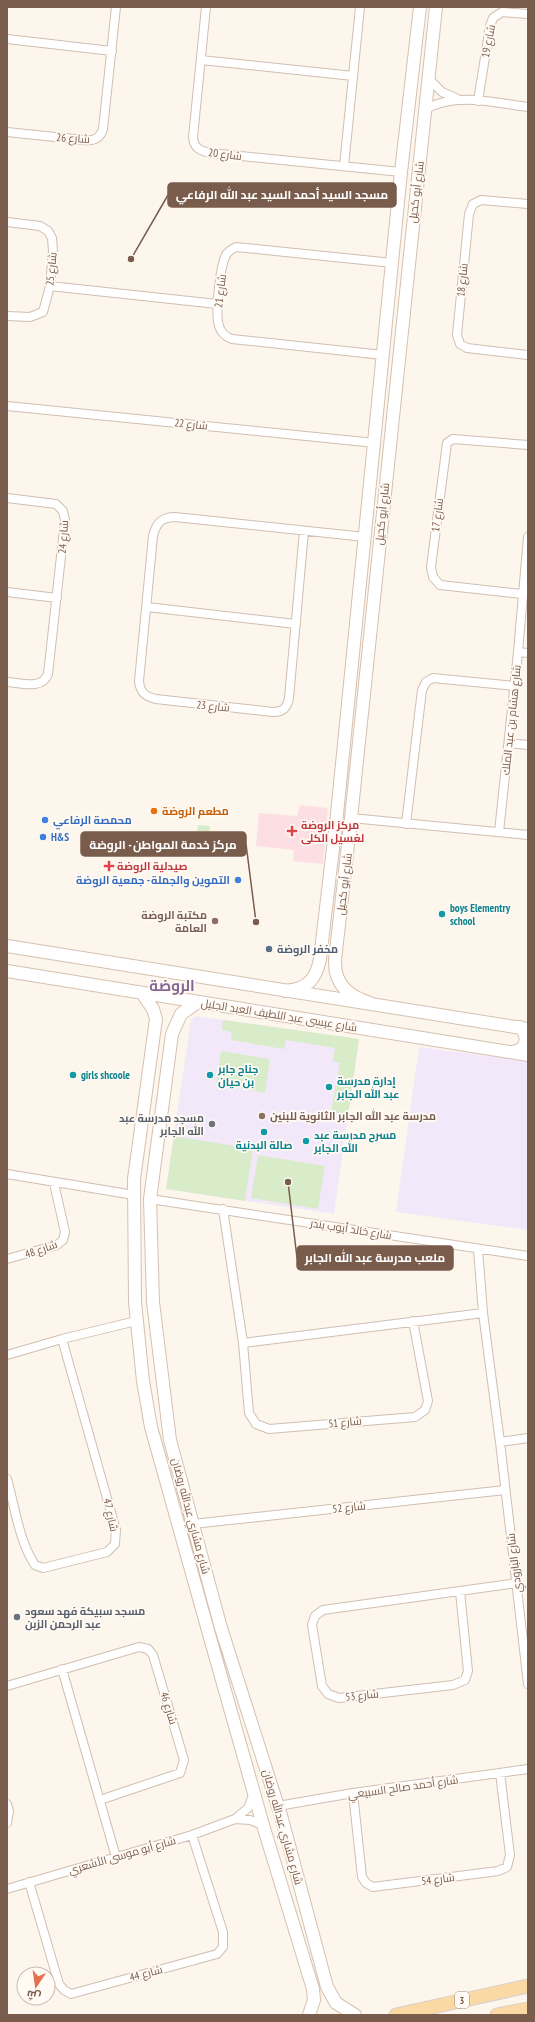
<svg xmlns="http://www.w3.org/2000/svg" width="535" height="2022" font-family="'PT Sans Narrow',Cairo,sans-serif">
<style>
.education{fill:#f3e8fa}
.medical{fill:#fbdfe3}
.green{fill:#d8ecc9}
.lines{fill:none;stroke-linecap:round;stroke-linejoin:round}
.street-casing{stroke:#d1beb0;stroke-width:10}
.secondary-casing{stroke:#d6c0b0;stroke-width:14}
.primary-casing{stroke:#dad1cd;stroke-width:15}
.street{stroke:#fff;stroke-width:8}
.secondary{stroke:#fff;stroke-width:12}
.primary{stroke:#fbd9a5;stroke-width:13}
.food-dot{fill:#e8710a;stroke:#fffaf3;stroke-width:1.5}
.shop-dot{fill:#3f7fe0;stroke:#fffaf3;stroke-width:1.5}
.health-dot{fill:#e0444e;stroke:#fffaf3;stroke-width:1.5}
.culture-dot{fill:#0f9aa8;stroke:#fffaf3;stroke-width:1.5}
.education-dot{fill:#8d6e63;stroke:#fffaf3;stroke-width:1.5}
.service-dot{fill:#5c6f8a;stroke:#fffaf3;stroke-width:1.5}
.worship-dot{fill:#6b7280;stroke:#fffaf3;stroke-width:1.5}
.labels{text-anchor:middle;stroke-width:3.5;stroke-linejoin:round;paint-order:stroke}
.shield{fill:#fffaf3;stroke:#a28b7f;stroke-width:1}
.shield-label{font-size:10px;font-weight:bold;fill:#7a5c4d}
.street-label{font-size:11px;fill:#7a5c4d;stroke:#fffaf3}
.food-label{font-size:11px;font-weight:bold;fill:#c56008;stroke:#fffaf3;text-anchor:start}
.shop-label{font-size:11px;font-weight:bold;fill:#366cbe;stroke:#fffaf3;text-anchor:start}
.health-label{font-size:11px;font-weight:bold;fill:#be3a42;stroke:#fffaf3;text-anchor:start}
.culture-label{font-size:11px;font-weight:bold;fill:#0d838f;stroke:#fffaf3;text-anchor:start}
.education-label{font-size:11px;font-weight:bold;fill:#785e54;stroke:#fffaf3;text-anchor:end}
.service-label{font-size:11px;font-weight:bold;fill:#4e5e75;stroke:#fffaf3;text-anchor:start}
.worship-label{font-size:11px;font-weight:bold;fill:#5b616d;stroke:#fffaf3;text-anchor:end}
.district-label{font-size:15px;font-weight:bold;fill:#846695;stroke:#fffaf3}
.leader{fill:none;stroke:#7a5c4d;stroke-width:1.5}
.callout-dot{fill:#7a5c4d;stroke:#fffaf3;stroke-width:1.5}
.callout{fill:#7a5c4d;stroke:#7a5c4d;stroke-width:1.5}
.callout-label{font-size:12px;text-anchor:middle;font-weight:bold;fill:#fff}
</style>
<rect width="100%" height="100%" fill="#fdf6ec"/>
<path class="education" d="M196,1016L359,1039L334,1214L166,1189L191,1019Z
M419,1047L528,1061V1230L396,1212Z"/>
<path class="medical" d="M300,805L328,808L323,864L293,861L294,850L256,846L259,813L297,816Z"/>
<path class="green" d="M198,825L210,826L208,842L196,840Z
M223,1020L359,1039L348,1115L331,1112L340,1063L333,1061L335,1048L286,1040L284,1049L231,1040L232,1032L222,1030Z
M221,1051L270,1059L265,1093L216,1084Z
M174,1136L253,1149L245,1201L166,1189Z
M258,1155L325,1166L318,1209L251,1198Z"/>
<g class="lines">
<defs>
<path id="street" d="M206,7L193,137C194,149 201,151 211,153L401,172
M7,39L112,51
M201,60L353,76
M429,79L442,92L456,98
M478,101L490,26L493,18L502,12L528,14
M426,109C456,92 495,103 528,107
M7,132L84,140C93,141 100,139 103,129L116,7
M344,166L360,7
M528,204L481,200L473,204L469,214L457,335L460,344L467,348L528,355
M7,222L40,226L48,231L52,238L53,251L50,286L43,312L30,317L7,316
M50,286L217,304
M383,355L232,339C226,337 221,333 219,326C215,314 220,266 226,255C228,251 232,249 236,247L393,263
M7,406L375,443
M7,498L56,504L63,511L65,520L48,674C42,690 21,683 7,682
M304,531L289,698C287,708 283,712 273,712L156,699C145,697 140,692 139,681L153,536C156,523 162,517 175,517L365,537
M7,592L57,598
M522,594L440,585L433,577L431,567L447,443L453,439L528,445
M147,607L296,624
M518,652L528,653
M509,743L528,745
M351,818L528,835
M406,824L422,690L426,682L433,678L515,686
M499,832L518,652L528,537
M7,1174L134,1195
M150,1199L528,1256
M223,1209L243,1343L249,1413L256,1424L269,1429L415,1417L425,1410L428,1401L413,1321
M478,1249L483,1313L500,1442L528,1684
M7,1259L57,1245L63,1240L65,1232L54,1183
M243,1343L483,1313
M7,1355L62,1339L136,1321
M500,1442L528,1438
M7,1479C15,1507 19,1541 35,1565L43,1568L107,1552L115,1544L116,1530L62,1339
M193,1524L505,1490
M460,1592L468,1671L465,1680L453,1685L339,1698L328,1694L322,1686L312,1625L315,1616L323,1610L517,1583
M62,1669L116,1857
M7,1686L139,1647L148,1649L153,1655L184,1760L180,1773L100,1800
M353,1793L362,1877L366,1883L373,1887L498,1871L507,1867L510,1855L500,1773
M7,1804L9,1811L7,1823
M278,1806L353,1793L528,1769
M235,1819L250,1820L263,1825
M29,1882L59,1984L64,1990L71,1994L217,1954L223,1947V1932L192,1835
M7,1889L192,1835L235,1819L248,1808L254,1793"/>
<path id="secondary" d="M7,946L528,1029
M7,971L528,1055
M285,991C307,989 316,980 320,959L337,814L401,172L420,7
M142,993L153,1009L156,1019L134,1179L135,1302L143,1381L151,1427L207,1627L263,1825L313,1989L314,2000L309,2015
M198,1002L181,1014L172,1034L150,1199L153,1302L170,1440L221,1628L282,1819L327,1987L336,2003L355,2015
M370,1003C349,996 334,985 335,960L351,818L436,7
M511,1052C526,1051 530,1038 520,1027"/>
<path id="primary" d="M396,2015L528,1986
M497,2015L528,2009"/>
</defs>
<use href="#street" class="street-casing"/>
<use href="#secondary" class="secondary-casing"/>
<use href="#primary" class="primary-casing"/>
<use href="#street" class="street"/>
<use href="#secondary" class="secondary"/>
<use href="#primary" class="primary"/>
</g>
<circle class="food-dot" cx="154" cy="811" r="4"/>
<g class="shop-dot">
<circle cx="45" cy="820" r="4"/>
<circle cx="43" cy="837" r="4"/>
<circle cx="238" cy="880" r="4"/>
</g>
<g class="health-dot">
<path d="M290 825h4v4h4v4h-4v4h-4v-4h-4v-4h4z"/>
<path d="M107 860h4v4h4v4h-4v4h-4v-4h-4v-4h4z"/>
</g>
<g class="culture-dot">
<circle cx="442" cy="914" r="4"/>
<circle cx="73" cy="1075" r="4"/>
<circle cx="210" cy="1075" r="4"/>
<circle cx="329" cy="1087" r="4"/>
<circle cx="264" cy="1132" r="4"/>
<circle cx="306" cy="1141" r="4"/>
</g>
<g class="education-dot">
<circle cx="215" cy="921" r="4"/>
<circle cx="262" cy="1116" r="4"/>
</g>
<circle class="service-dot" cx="269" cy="949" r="4"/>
<g class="worship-dot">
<circle cx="212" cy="1124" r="4"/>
<circle cx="17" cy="1617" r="4"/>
</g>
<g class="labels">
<rect class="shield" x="455" y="1992" width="14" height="16" rx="3"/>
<g class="shield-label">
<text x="462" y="2004">3</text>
</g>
<g class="street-label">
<text transform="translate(488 41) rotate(-79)" y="4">شارع 19</text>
<text transform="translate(73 138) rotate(3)" y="4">شارع 26</text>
<text transform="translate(225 154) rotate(7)" y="4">شارع 20</text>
<text transform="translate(416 192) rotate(-83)" y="4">شارع أبو كحيل</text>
<text transform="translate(51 269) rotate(-84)" y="4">شارع 25</text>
<text transform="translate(462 280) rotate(-84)" y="4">شارع 18</text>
<text transform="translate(220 291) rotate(-83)" y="4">شارع 21</text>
<text transform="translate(191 424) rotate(6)" y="4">شارع 22</text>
<text transform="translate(382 514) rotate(-84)" y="4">شارع أبو كحيل</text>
<text transform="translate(437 515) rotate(-83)" y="4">شارع 17</text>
<text transform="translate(63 537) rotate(-86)" y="4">شارع 24</text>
<text transform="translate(213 706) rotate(6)" y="4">شارع 23</text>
<text transform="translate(511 720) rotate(-84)" y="4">شارع هشام بن عبد الملك</text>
<text transform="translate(344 884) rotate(-83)" y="4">شارع أبو كحيل</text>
<text transform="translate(279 1015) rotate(9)" y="4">شارع عيسى عبد اللطيف العبد الجليل</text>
<text transform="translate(351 1229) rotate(9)" y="4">شارع خالد أيوب بندر</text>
<text transform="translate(41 1249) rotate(-19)" y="4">شارع 48</text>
<text transform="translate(345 1422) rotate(-5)" y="4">شارع 51</text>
<text transform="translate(349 1507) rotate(-6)" y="4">شارع 52</text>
<text transform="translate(111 1515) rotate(77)" y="4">شارع 47</text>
<text transform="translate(191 1516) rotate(75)" y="4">شارع مشاري عبدالله روضان</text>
<text transform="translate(514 1563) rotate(-97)" y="4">شارع البارودي</text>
<text transform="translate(362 1695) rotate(-6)" y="4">شارع 53</text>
<text transform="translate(169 1708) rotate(73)" y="4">شارع 46</text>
<text transform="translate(403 1787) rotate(-8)" y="4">شارع أحمد صالح السبيعي</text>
<text transform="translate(283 1827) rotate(74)" y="4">شارع مشاري عبدالله روضان</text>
<text transform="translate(122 1855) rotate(-16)" y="4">شارع أبو موسى الأشعري</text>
<text transform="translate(438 1879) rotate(-7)" y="4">شارع 54</text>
<text transform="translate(146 1973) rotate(-15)" y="4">شارع 44</text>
</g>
<g class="food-label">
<text x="162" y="815">مطعم الروضة</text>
</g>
<g class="shop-label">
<text x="53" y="824">محمصة الرفاعي</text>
<text x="51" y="841">H&amp;S</text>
<text x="230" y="884" text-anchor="end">التموين والجملة - جمعية الروضة</text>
</g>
<g class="health-label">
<text x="301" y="829">مركز الروضة<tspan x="301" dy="13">لغسيل الكلى</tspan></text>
<text x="117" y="870">صيدلية الروضة</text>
</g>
<g class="culture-label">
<text x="450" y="912">boys Elementry<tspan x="450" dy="13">school</tspan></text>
<text x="218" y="1073">جناح جابر<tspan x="218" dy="13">بن حيان</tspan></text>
<text x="81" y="1079">girls shcoole</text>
<text x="337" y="1085">إدارة مدرسة<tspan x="337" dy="13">عبد الله الجابر</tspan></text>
<text x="314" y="1139">مسرح مدرسة عبد<tspan x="314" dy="13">الله الجابر</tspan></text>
<text x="264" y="1149" text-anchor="middle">صالة البدنية</text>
</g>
<g class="education-label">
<text x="207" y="919">مكتبة الروضة<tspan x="207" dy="13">العامة</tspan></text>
<text x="270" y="1120" text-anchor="start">مدرسة عبد الله الجابر الثانوية للبنين</text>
</g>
<g class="service-label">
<text x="277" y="953">مخفر الروضة</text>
</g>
<g class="worship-label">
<text x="204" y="1122">مسجد مدرسة عبد<tspan x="204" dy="13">الله الجابر</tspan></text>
<text x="25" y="1615" text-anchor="start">مسجد سبيكة فهد سعود<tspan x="25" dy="13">عبد الرحمن الزبن</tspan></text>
</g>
<g class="district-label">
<text x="172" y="991">الروضة</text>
</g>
</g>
<path class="leader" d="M131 259L168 195M256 922L246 844M288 1182L297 1258"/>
<g class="callout-dot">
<circle cx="131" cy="259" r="4"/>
<circle cx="256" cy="922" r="4"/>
<circle cx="288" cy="1182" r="4"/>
</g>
<g class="callout">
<rect x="168" y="183" width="228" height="24" rx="4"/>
<rect x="81" y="832" width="165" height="24" rx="4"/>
<rect x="297" y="1246" width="156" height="24" rx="4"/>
</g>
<g class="callout-label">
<text x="282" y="199">مسجد السيد أحمد السيد عبد الله الرفاعي</text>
<text x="163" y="849">مركز خدمة المواطن - الروضة</text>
<text x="375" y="1262">ملعب مدرسة عبد الله الجابر</text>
</g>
<rect width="535" height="2022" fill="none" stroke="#7a5c4d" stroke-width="16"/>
<g transform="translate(36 1986) rotate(193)"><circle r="19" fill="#fffaf3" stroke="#cabbb1"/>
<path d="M0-3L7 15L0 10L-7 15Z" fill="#e76f51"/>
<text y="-6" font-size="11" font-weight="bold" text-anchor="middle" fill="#7a5c4d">ش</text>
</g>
</svg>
